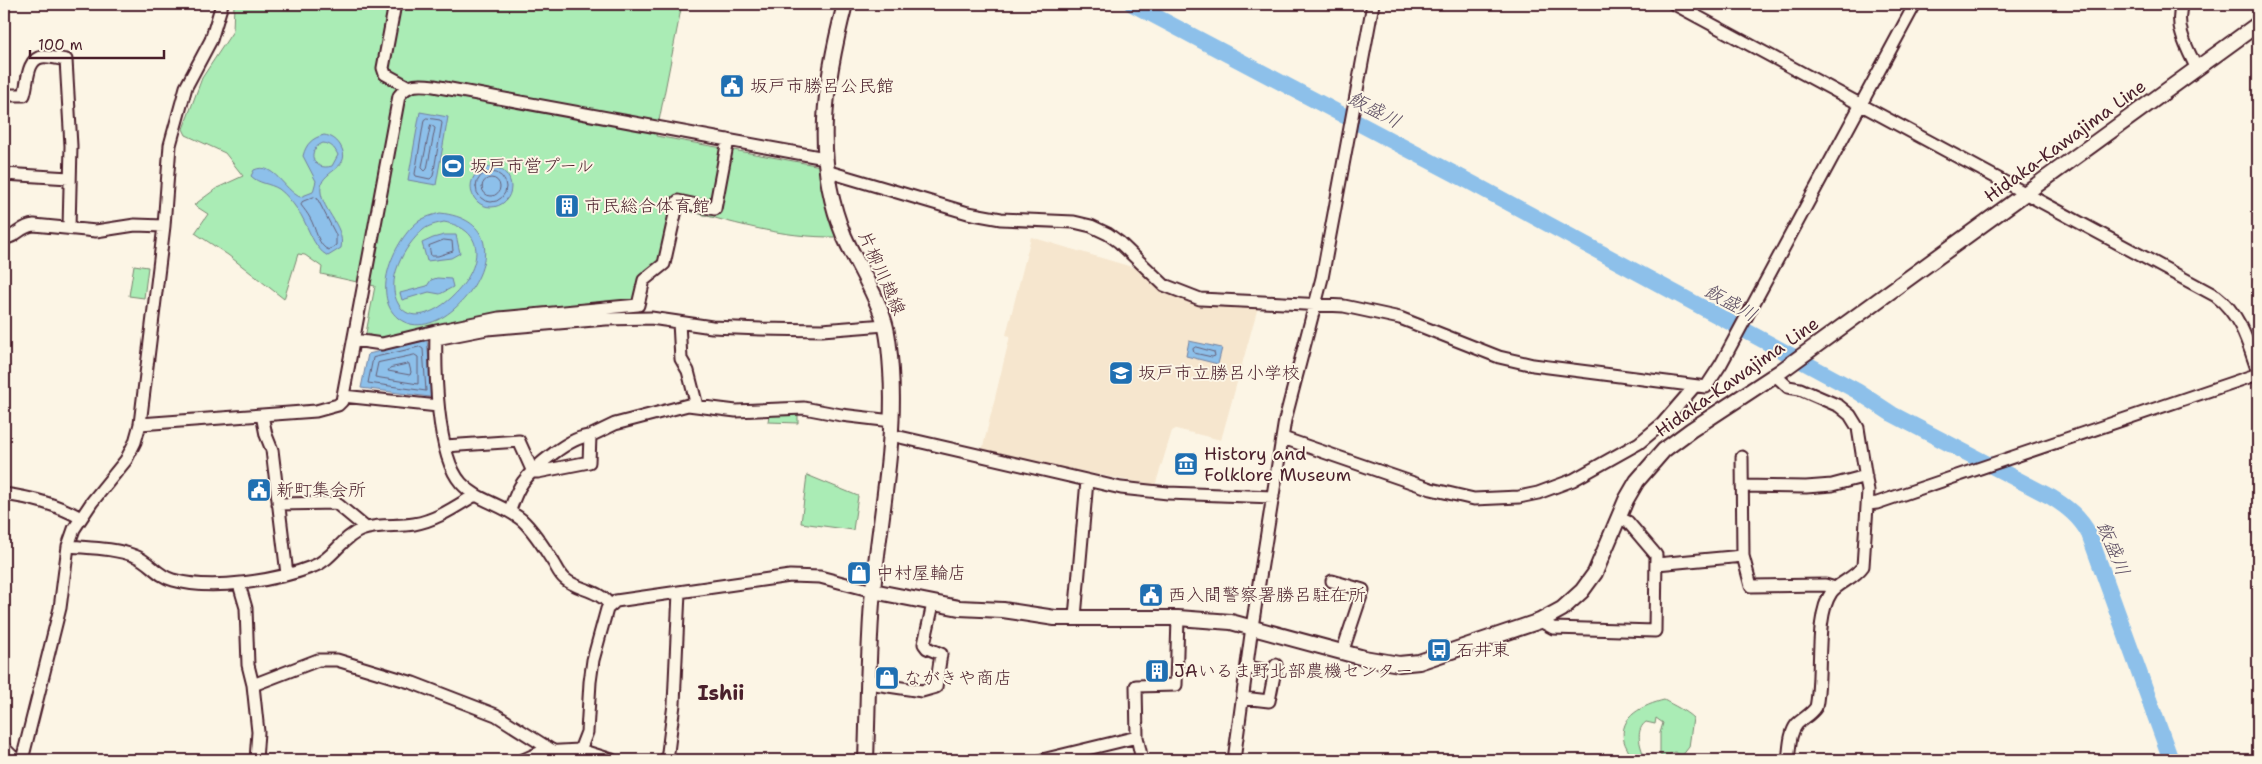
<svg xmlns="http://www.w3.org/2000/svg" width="2262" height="764" font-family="'Shantell Sans','Klee One',sans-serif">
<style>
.built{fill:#f6e6ce}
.green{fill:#aaecb5;stroke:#7a8670}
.water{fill:#8dc0ea;stroke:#72809e;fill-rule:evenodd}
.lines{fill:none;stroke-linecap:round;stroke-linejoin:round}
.shore{stroke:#655f77;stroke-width:1}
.river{stroke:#8dc0ea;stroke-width:16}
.minor-casing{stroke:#4a1f2b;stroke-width:15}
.major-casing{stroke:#4a1f2b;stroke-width:18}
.minor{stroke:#fcf5e5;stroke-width:11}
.major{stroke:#fcf5e5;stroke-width:14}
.labels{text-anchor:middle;stroke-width:4;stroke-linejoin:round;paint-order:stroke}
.poi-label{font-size:18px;fill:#4a1f2b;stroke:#fcf5e5;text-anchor:start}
.street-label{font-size:18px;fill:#4a1f2b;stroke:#fcf5e5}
.water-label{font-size:19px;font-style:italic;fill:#5e4f64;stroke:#fcf5e5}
.quarter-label{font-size:20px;font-weight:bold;fill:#4a1f2b;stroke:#fcf5e5}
</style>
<rect width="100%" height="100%" fill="#fcf5e5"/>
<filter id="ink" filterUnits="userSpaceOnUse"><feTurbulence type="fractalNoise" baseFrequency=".02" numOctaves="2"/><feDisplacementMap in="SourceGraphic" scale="10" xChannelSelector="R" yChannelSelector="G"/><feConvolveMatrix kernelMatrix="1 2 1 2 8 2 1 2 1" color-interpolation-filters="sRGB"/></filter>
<g filter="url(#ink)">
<path class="built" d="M1031,237L1142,270L1157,286L1185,299L1200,303L1258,307L1221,440L1176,429L1172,431L1155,486L982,451L1010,336L1006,335Z"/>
<path class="green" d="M234,4H682L656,136L821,166L839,237C779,238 731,222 674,207L663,263L642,278L636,304L378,339L366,333L375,286L321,274L322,267L305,255L298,254L284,299L228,255L195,233L208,214L194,205L217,188L243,176L225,153L186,135L183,129L202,78L233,31Z
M134,265L148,267L144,298L129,296Z
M798,413V423L768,422L769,414Z
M807,475L858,496L853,530L801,523Z
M1664,700C1673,705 1686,711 1693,718L1689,747L1682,756L1675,752L1664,757L1660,755V733L1663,723L1656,718L1655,724L1646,722C1636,729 1639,743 1643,753L1641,756L1634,758L1630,756C1629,750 1625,746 1624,741C1618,716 1644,705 1664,700Z"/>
<path class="water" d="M420,112L448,117L436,185L408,180Z
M324,135C331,136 336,139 340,145C354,168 323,170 321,186C318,208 346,225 341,248L328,256C312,248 308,223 297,209C292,202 286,194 279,189C269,183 259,184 251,176L254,170C273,161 284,190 300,197L313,192L316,181L303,156C306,144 312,138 324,135ZM323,143C331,144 334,147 338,155L332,166C313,172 305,150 323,143Z
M471 187a20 20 0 1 1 40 0a20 20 0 1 1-40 0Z
M440,213C541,224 446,356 398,318C370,295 395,238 419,221C425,217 433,215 440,213ZM444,222C527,238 425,348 399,305C384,282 404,246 423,230C429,225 436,224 444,222Z
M444,235H456L460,253L451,258L427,261L422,243L433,238Z
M437,278L451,279L453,287L440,294L429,292L402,300L400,293L427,286L431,280Z
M427,340L432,394L430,397L361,388L368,354Z
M1189,341L1222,348L1218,364L1186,356Z"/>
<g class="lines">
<path class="shore" d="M427,118L440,120L442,123L433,176L430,179L416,176L415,174L424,120Z
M431,125L435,128L427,169L425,171L422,168Z
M476 187a15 15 0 1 1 30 0a15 15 0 1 1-30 0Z
M482 187a9 9 0 1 1 18 0a9 9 0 1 1-18 0Z
M314,197L317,198L336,235V245L329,250C318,247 316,228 310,218C308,214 304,209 301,205L302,202Z
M444,240L452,241L453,251L438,256H431L429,246Z
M420,347L423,349L426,391L368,383L373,358Z
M1196,347L1214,352L1215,356L1212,357L1194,353L1193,349Z
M415,355L418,357V384L375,377L378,363Z
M409,364L411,372L410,375L388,371L390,368Z"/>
<path class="river" d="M1132,4L1470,182L1857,391L1892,414L2051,497C2067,507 2080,517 2089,534L2171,760"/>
<defs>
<path id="minor" d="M395,4L383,68L385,74L409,87
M1674,4L2216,296C2241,315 2248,343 2258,372
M2182,4C2174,27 2187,48 2197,69
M4,95H24C28,85 26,59 42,57C49,56 59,59 66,60L71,146L69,228
M826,171L968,213L1001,219L1074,222L1091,226L1108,234L1119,242L1164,285L1200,299L1344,306L1400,318L1499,357L1533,365L1706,387L1721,364L1915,4
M4,174L69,178
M4,238C16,238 20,226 34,225L96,231L135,225L164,226
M679,322L681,359L688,371L697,406
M436,331L499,318L638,305L644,280L664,264L678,201L715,209L728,140
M436,339L487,329L606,319L651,318L712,327L761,329L822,330L885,325
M354,340L382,344L436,331C435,368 436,455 461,483C477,501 503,504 522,520C535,532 544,548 554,563C557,568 560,575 565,579C577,590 598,589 610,605
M1775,375L1788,387L1800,389L1839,406L1850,415L1858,428L1868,491L1863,566C1854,579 1837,583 1831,593C1814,618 1823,677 1816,707C1811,715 1803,718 1797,724C1789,734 1790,748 1788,760
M343,396L438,406
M262,415L266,435L272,450L287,574
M140,424L316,411L338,405L342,401L399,96C408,83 420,84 434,86L825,158
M891,435L1121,488L1168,493L1273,497
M1283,438L1431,489L1474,499L1519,497L1538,493L1573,480L1639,443L1662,424L1694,387
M445,446L519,441L533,472H538L589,462L590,436L615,424L688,405L736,411L804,408L841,415L892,421
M1742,457L1743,556L1751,586L1825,585L1835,588
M1742,486L1806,487L1832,485L1866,476
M4,494C32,498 56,504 81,518
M278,504L336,503L366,528
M1868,504L1877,503L2258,374
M510,510C513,501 517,490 523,482C534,467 571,436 590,436
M68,546C89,548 115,548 135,556C149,561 157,576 173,580C212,591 276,581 314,566C333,559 342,537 361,530C379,523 396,527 414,524C437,520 455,507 475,495
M1657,564L1743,556
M1332,581L1363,590L1342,653
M239,584L246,608L248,665L253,685L258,732L256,760
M1075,617L1087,481
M1540,621L1553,628L1655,631L1656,555L1628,522L1619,518
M1247,667L1275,672
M868,683L922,691L936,687L941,654L927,648L924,644L933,604
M253,685L318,660H337L413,683L496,715L553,751
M1243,698L1269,701L1276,665
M1137,737L1136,686L1176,685L1178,618
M4,748L16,760
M580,750L587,732L590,682L593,660L607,609L616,601L790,576L820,577L873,591
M22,760L60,608L68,546L74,529L92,502L126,460L135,442L140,424L164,226L170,145L186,87L211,40L222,4
M523,760L541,752L580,750L612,760
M667,760L674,704L679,592
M1042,760L1137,737L1142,760
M1234,760L1252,627L1285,420L1322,278L1373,4"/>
<path id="major" d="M845,4C825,81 812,159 844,236C857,265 876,293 885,324C889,338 890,355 891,370C896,443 880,517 873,590C868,646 868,704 866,760
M873,591L959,608L1003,610L1055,618H1178L1231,622L1364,658L1399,664L1419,662L1540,621L1562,609L1582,591L1595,573L1626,500L1637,481L1664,450L1691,430L1781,371L2258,24"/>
</defs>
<use href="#minor" class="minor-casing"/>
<use href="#major" class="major-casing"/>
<use href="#minor" class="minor"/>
<use href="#major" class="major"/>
</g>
</g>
<defs>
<symbol id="civic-square" viewBox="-11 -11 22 22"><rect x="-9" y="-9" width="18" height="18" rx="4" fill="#1f6fb2" stroke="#fcf5e5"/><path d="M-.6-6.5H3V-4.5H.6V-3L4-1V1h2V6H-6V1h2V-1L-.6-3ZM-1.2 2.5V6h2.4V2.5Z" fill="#fff"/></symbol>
<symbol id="stadium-square" viewBox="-11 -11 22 22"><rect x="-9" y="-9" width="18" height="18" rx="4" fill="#1f6fb2" stroke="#fcf5e5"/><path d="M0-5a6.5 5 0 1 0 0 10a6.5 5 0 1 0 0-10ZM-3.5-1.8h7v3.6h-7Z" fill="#fff"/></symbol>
<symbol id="building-square" viewBox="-11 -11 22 22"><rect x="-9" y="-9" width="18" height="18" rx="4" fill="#1f6fb2" stroke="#fcf5e5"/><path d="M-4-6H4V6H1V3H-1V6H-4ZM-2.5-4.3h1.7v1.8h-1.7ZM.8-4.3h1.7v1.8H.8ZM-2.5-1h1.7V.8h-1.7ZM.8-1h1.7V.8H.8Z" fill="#fff"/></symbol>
<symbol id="school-square" viewBox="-11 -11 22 22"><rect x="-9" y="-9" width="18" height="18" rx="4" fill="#1f6fb2" stroke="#fcf5e5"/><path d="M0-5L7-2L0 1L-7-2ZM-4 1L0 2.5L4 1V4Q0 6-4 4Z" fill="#fff"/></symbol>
<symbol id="museum-square" viewBox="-11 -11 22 22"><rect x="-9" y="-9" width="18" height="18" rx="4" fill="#1f6fb2" stroke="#fcf5e5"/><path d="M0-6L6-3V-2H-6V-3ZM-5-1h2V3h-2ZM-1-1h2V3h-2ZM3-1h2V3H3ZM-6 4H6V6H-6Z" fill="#fff"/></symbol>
<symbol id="shop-square" viewBox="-11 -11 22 22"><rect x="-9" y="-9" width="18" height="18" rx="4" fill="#1f6fb2" stroke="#fcf5e5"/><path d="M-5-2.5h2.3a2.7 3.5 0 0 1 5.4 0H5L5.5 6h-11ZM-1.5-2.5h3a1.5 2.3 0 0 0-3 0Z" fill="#fff"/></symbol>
<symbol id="bus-square" viewBox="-11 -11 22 22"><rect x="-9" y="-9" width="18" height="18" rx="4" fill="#1f6fb2" stroke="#fcf5e5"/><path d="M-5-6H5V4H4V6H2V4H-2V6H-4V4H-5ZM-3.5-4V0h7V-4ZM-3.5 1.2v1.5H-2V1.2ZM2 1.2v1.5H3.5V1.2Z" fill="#fff"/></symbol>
</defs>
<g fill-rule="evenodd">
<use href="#civic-square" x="718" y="72" width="28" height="28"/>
<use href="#stadium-square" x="439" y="152" width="28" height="28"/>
<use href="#building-square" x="553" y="192" width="28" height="28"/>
<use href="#school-square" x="1107" y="359" width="28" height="28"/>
<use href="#museum-square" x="1172" y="450" width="28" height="28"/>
<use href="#civic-square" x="245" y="476" width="28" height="28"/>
<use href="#shop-square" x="845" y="559" width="28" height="28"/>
<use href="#civic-square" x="1137" y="581" width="28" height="28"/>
<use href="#bus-square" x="1425" y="636" width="28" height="28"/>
<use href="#building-square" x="1143" y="657" width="28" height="28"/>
<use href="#shop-square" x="873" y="664" width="28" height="28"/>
</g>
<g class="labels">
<g class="poi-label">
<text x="750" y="92">坂戸市勝呂公民館</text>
<text x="470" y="172">坂戸市営プール</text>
<text x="584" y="212">市民総合体育館</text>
<text x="1138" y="379">坂戸市立勝呂小学校</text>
<text x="1204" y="460">History and<tspan x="1204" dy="21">Folklore Museum</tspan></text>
<text x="276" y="496">新町集会所</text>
<text x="876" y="579">中村屋輪店</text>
<text x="1168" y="601">西入間警察署勝呂駐在所</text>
<text x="1456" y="656">石井東</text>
<text x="1174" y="677">JAいるま野北部農機センター</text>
<text x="904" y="684">ながきや商店</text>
</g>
<g class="street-label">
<text transform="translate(2065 141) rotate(-36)" y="6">Hidaka-Kawajima Line</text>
<text transform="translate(882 273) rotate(66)" y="6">片柳川越線</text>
<text transform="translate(1737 377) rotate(-35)" y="6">Hidaka-Kawajima Line</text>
</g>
<g class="water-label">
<text transform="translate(1375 109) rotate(28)" y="7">飯盛川</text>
<text transform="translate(1731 302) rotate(29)" y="7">飯盛川</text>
<text transform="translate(2114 548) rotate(68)" y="7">飯盛川</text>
</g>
<g class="quarter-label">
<text x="721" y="700">Ishii</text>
</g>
</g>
<rect width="2262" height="764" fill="none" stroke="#fcf5e5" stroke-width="20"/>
<rect x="10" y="10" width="2242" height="744" fill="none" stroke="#4a1f2b" stroke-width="2" filter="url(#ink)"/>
<path d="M30 50v8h134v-8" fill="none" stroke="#4a1f2b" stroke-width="2.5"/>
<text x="38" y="50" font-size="15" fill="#4a1f2b" stroke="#fcf5e5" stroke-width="4" paint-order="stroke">100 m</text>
</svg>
